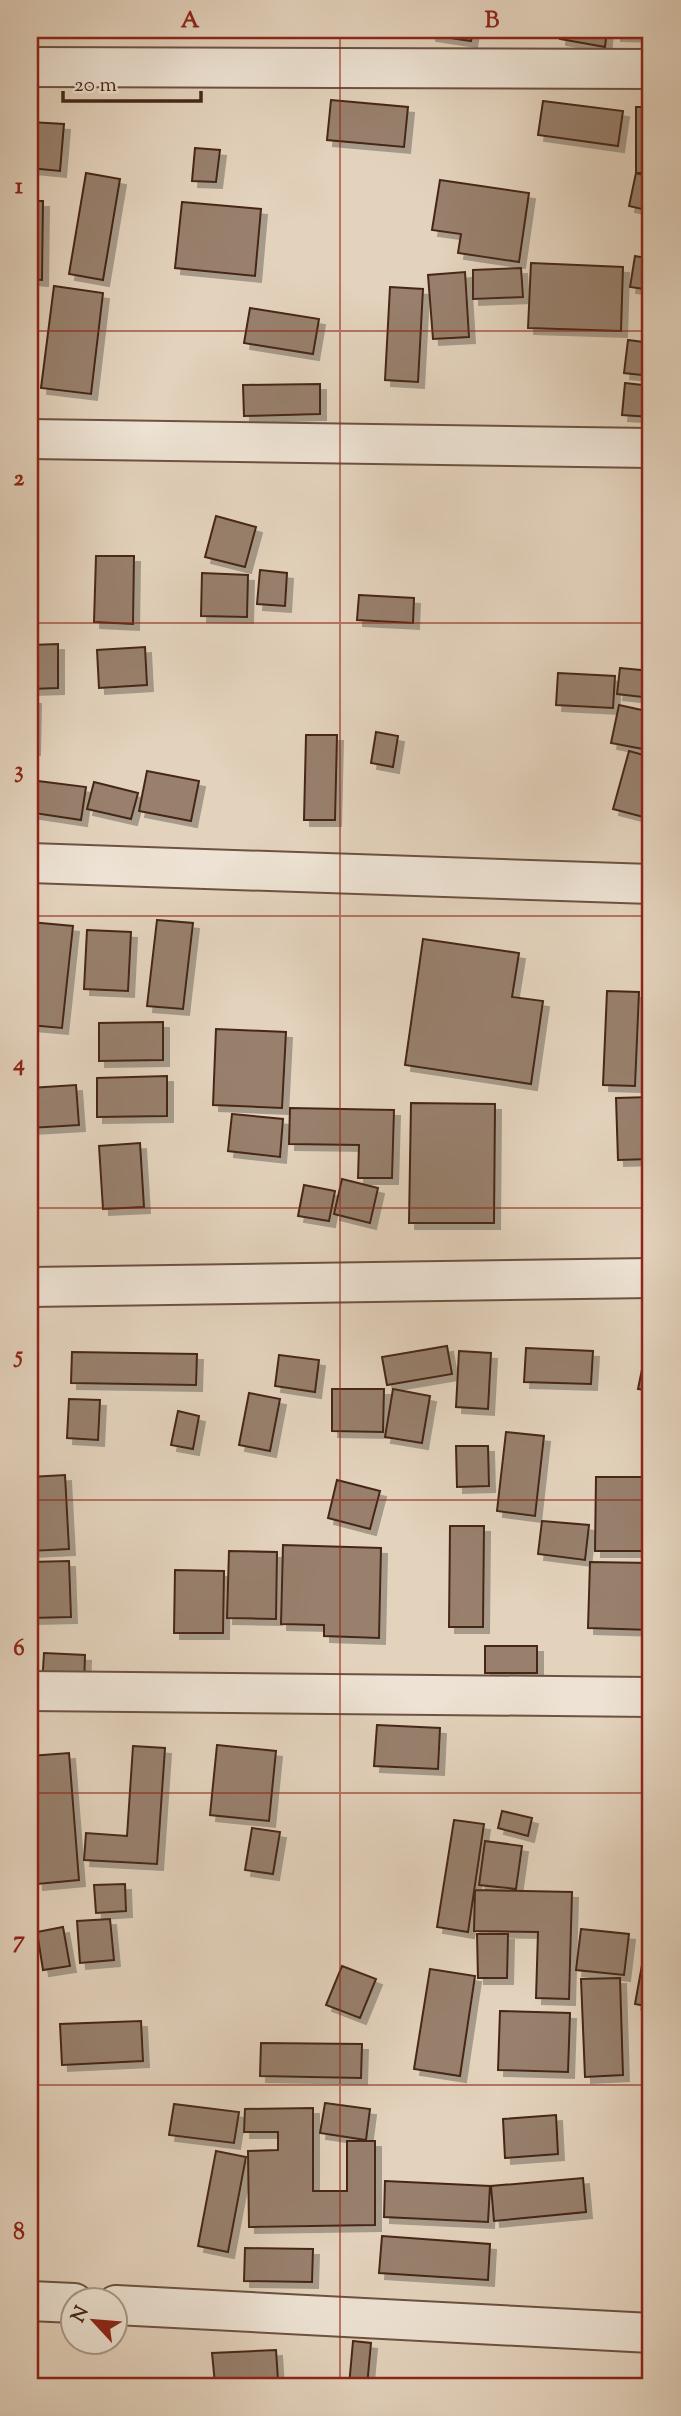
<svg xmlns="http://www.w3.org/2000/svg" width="681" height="2416" font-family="'Sorts Mill Goudy',serif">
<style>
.building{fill:#98806d;stroke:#462718;stroke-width:2;filter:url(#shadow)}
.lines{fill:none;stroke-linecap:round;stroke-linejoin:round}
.minor-casing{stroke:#6d5241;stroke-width:42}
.minor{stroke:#ede2d3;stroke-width:38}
.grid{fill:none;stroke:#8f2418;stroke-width:2;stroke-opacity:0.55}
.neatline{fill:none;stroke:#8f2418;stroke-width:2.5}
.grid-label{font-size:23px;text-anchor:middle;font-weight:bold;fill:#8f2418}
</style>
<defs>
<filter id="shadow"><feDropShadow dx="6" dy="6" stdDeviation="0" flood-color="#0004"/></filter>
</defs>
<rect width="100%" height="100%" fill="#e3d2bc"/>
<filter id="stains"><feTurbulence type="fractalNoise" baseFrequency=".00286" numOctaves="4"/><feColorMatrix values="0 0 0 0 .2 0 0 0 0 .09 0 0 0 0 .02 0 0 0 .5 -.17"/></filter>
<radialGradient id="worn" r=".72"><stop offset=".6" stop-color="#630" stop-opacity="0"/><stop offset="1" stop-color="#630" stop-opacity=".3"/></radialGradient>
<path class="building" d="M431,30H473L471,41L430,35Z
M561,30H607L605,47L560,39Z
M615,30H651V36L615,35Z
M331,100L408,107L404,147L327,140Z
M543,101L623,111L618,146L538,135Z
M636,107H651V173H636Z
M30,122L64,124L60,171L30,168Z
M195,148L220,150L216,182L192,181Z
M86,173L120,179L103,280L69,274Z
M636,173L651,177V211L629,206Z
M440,180L529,193L519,262L458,253L461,234L432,230Z
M30,201H43L42,280L30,279Z
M182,202L261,209L255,276L175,268Z
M635,256L651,259V290L630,287Z
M531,263L623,267L621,331L528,328Z
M521,268L523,297L473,299V270Z
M465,272L469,337L433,339L428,275Z
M54,286L103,293L91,394L41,388Z
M390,287L423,289L418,382L385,380Z
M250,308L319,319L313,354L244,343Z
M628,340L651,343V376L624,373Z
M625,383L651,386V417L622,415Z
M320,384V414L244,416L243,385Z
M216,516L256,527L245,567L205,557Z
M96,556H134L133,624L94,622Z
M260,570L287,573L285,606L257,604Z
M202,573L248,575L247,617L201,616Z
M359,595L414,598L413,623L357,620Z
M58,644V688L30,689V645Z
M145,647L147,685L99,688L97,650Z
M620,668L651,671V698L617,694Z
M558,673L615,676L613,708L556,705Z
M30,698H35L34,749H30Z
M619,705L651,712L643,749L611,743Z
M376,732L398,736L393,767L371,763Z
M306,735H337L335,820H304Z
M629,751L651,757V819L613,809Z
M147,771L199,781L191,821L139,811Z
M38,781L86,787L81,820L34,813Z
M94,782L138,793L131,819L87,809Z
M157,920L193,923L183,1009L147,1006Z
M30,922L73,926L62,1028L30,1025Z
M87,930L131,932L128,991L84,989Z
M423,939L519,953L512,997L543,1001L531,1084L405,1065Z
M607,991L639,992L635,1086L603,1085Z
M163,1022V1060L99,1061V1023Z
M216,1029L286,1032L282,1108L213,1105Z
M167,1076V1116L97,1117V1078Z
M76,1085L79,1125L30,1128V1088Z
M651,1097V1159L618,1160L616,1098Z
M411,1103L495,1104L494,1223H409Z
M290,1108L394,1110L392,1178H358L359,1145L289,1144Z
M232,1114L283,1119L280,1157L228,1151Z
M140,1143L144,1207L103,1209L99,1146Z
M342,1179L378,1188L370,1223L334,1214Z
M304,1185L335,1191L329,1221L298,1216Z
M447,1346L452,1374L387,1385L382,1357Z
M526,1348L593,1351L591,1384L524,1382Z
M459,1351L491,1353L488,1409L456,1407Z
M72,1352L197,1354L196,1385L71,1383Z
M279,1355L319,1360L315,1392L275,1386Z
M645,1355L651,1356V1391L638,1389Z
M332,1389H384L383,1432L332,1431Z
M393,1389L430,1396L422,1443L385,1437Z
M249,1393L280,1399L270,1451L239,1445Z
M69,1399L100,1400L98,1440L67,1438Z
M178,1411L199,1416L193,1449L171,1445Z
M506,1432L544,1436L535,1516L497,1511Z
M456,1446H488L489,1486L457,1487Z
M65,1475L69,1549L30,1551V1477Z
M596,1477H651V1551H595Z
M337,1480L380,1491L370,1529L328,1518Z
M542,1521L589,1525L585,1560L538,1554Z
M450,1526H484L483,1627H449Z
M283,1545L381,1548L379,1638L324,1636V1625L281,1624Z
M229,1551L277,1552L276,1619L227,1618Z
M69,1561L71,1617L30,1618V1562Z
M590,1562L651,1563V1630L588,1628Z
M175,1570L224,1571L223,1633H174Z
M485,1646H537V1673H485Z
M44,1653L85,1655L84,1687L42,1685Z
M377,1725L440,1728L438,1769L374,1766Z
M217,1745L276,1751L269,1821L210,1815Z
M133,1746L165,1748L157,1864L84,1860L86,1833L127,1836Z
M69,1753L79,1880L37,1884L30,1756Z
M502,1811L532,1818L528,1836L498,1828Z
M454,1820L484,1824L468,1932L437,1927Z
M252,1828L280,1832L273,1874L245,1870Z
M485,1841L522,1846L516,1889L479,1885Z
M125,1884L126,1911L96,1913L94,1885Z
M475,1890L572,1892L569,1999L536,1998L538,1932L474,1931Z
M110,1919L114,1960L80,1963L77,1921Z
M649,1926H651V2007L635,2004Z
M63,1927L70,1966L43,1970L37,1932Z
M581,1929L629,1934L624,1975L576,1970Z
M477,1934H508L507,1978H478Z
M342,1966L376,1979L360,2018L326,2005Z
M430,1969L475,1976L460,2076L414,2069Z
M620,1978L623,2075L585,2077L581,1979Z
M500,2011L570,2013L568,2072L498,2070Z
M141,2021L143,2061L62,2065L60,2024Z
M261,2043L362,2044L361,2078L260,2076Z
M325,2103L370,2109L366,2140L320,2133Z
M174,2104L239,2112L234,2143L169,2135Z
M313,2108V2191H347V2141H375V2225L249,2227L248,2151L278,2150V2132H244L245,2109Z
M556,2115L558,2154L505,2158L503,2119Z
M216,2151L246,2157L228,2252L198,2246Z
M583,2178L586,2212L494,2221L491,2186Z
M385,2181L490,2186L488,2222L384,2217Z
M382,2236L490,2244L488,2280L379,2273Z
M245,2248L313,2249L312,2282L244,2281Z
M353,2341L371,2343L367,2386H349Z
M276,2350L278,2380L215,2384L212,2353Z"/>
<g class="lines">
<defs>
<path id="minor" d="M30,67L651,69
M30,439L651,448
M30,863L651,884
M30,1287L651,1278
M30,1691L651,1697
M30,2301L74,2303
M116,2305L651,2333"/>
</defs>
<use href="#minor" class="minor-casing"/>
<use href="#minor" class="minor"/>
</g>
<path class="grid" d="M340,30V2386M30,331H651M30,623H651M30,916H651M30,1208H651M30,1500H651M30,1793H651M30,2085H651"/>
<rect width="681" height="2416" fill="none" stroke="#e3d2bc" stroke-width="77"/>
<g transform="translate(94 2321) rotate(296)"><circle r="33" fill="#ede2d3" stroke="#aa9788" stroke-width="2"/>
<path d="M0-5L12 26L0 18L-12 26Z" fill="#8f2418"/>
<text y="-10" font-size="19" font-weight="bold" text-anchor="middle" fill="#462718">N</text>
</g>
<path d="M63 91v10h138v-10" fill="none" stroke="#462718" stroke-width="3.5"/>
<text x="74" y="91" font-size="21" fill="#462718" stroke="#ede2d3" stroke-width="5" paint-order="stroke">20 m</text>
<rect x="38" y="38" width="604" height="2340" class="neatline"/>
<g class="grid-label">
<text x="190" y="27">A</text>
<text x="492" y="27">B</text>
<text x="19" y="193">1</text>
<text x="19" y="485">2</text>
<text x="19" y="777">3</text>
<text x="19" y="1070">4</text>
<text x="19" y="1362">5</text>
<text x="19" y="1655">6</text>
<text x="19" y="1947">7</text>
<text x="19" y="2239">8</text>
</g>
<rect width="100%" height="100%" filter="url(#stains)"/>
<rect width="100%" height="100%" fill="url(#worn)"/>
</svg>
